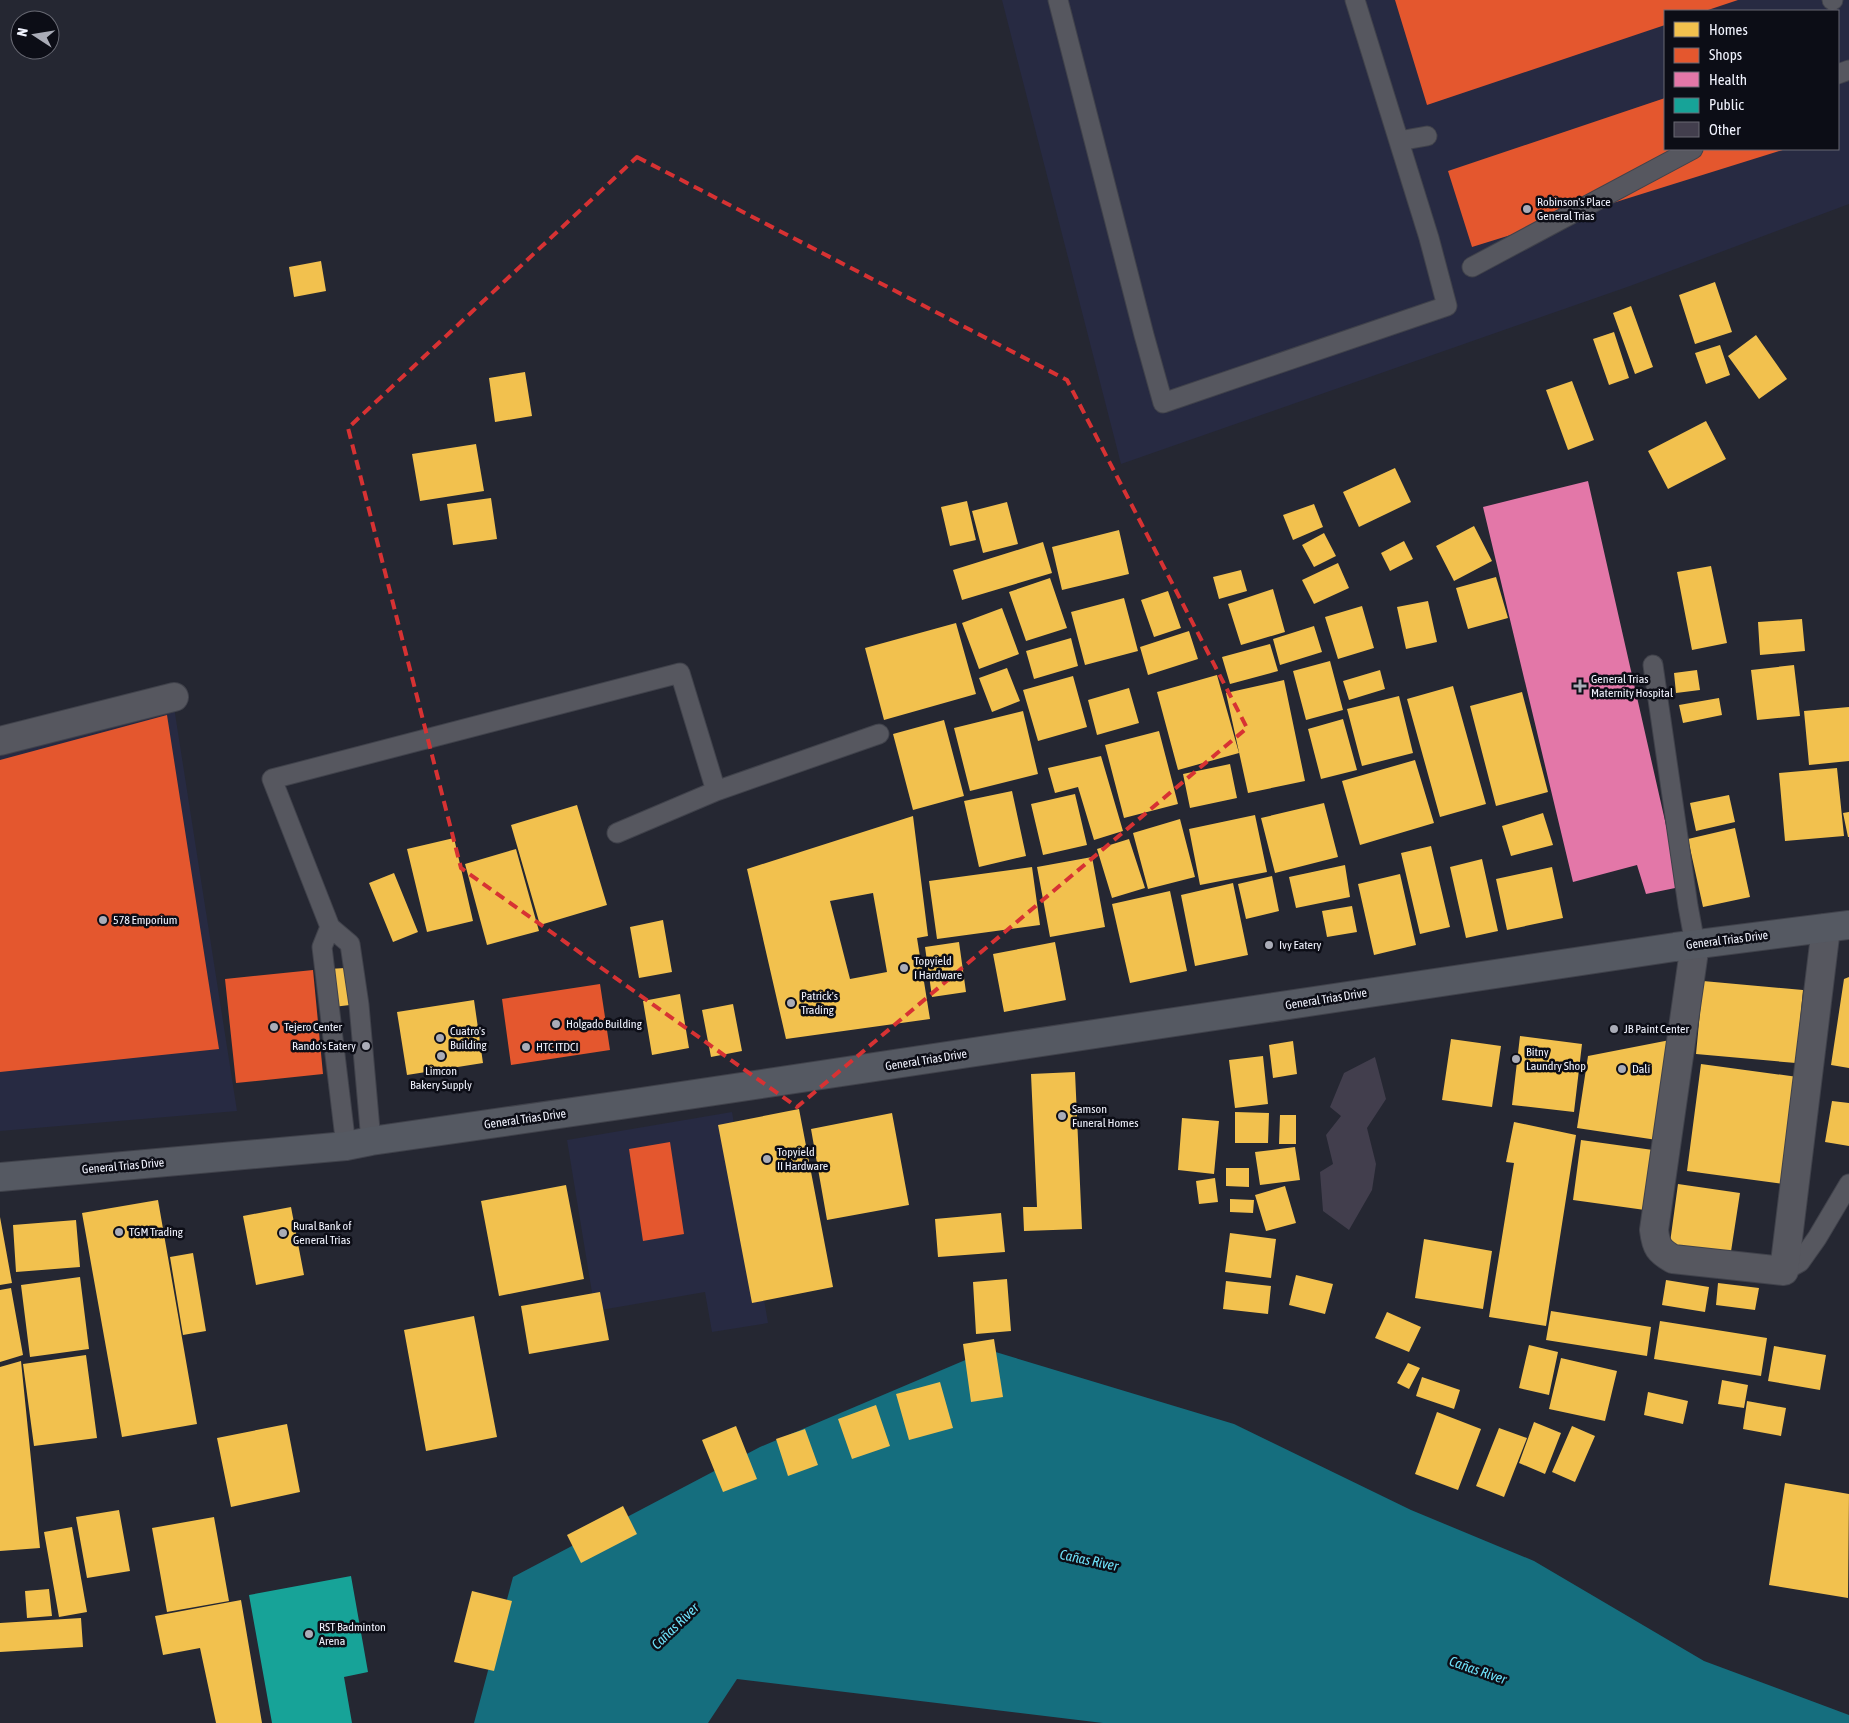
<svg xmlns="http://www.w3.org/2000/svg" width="1849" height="1723" font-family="'Asap Condensed',sans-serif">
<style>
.built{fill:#272a42;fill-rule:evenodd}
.water{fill:#156e7e}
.homes{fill:#f2c14e;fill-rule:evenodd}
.shops{fill:#e4572e}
.health{fill:#e377a8}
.public{fill:#17a398}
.building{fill:#423e4d}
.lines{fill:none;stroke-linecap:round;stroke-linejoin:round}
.lane-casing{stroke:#40424b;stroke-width:21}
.street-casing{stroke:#40424b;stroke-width:30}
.secondary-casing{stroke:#40424b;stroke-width:30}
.lane{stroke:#56575f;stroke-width:19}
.street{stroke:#56575f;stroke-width:28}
.secondary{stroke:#555962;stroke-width:28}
.marked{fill:none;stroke:#d73233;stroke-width:4;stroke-dasharray:10 6;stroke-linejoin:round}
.poi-dot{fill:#aaacb7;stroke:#0c0d16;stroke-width:2}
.labels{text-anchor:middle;stroke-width:5;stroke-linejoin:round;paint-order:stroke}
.poi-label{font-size:12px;fill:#f1f3fe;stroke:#0c0d16;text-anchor:start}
.street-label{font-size:12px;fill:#f1f3fe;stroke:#0c0d16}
.water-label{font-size:14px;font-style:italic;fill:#6ee2fa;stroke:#0c0d16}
</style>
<rect width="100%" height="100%" fill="#252732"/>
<path class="built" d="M1002,0H1849V204L1630,286L1121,464ZM1665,11H1838V149H1665Z
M174,707L237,1111L0,1131V749Z
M732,1112L768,1323L712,1332L705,1292L595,1311L567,1140Z"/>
<path class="water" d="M989,1350L1234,1424L1411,1510L1534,1561L1704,1661L1849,1715V1723H1103L737,1679L708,1723H474L513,1577L760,1447Z"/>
<path class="homes" d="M321,261L326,291L294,297L289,267Z
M1715,282L1732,332L1695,344L1679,295Z
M1631,306L1653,367L1635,374L1613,313Z
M1614,332L1629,378L1609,385L1593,339Z
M1756,335L1787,379L1759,399L1728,356Z
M1720,345L1730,375L1706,384L1695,353Z
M525,372L532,416L495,422L489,378Z
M1572,381L1594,440L1568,450L1546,390Z
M1706,421L1726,459L1668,489L1648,451Z
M476,444L484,491L420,501L412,454Z
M1395,468L1411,502L1359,527L1343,492Z
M491,498L497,539L453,545L447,504Z
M967,501L976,540L950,546L941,507Z
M1007,502L1018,544L983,553L972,511Z
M1314,504L1323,527L1293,540L1283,515Z
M1474,526L1492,561L1454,581L1436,546Z
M1119,530L1129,574L1062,590L1052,547Z
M1324,533L1336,556L1314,567L1302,545Z
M1404,541L1413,559L1390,571L1381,553Z
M1043,542L1052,573L962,600L953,570Z
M1338,563L1349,588L1314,604L1302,580Z
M1711,566L1727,643L1692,650L1677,572Z
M1241,570L1247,591L1219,599L1213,577Z
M1496,577L1508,618L1468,629L1456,588Z
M1050,578L1067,628L1026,641L1009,592Z
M1273,589L1285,632L1241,645L1228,604Z
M1168,591L1181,628L1154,637L1141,600Z
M1124,598L1138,651L1085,665L1071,612Z
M1428,601L1437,642L1406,649L1397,607Z
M1362,606L1374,648L1338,659L1325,617Z
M1002,608L1019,654L979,669L962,623Z
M1802,619L1805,651L1760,655L1758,622Z
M956,623L976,694L884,720L865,648Z
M1314,626L1322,652L1280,665L1273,639Z
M1189,631L1198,659L1148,675L1140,647Z
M1071,638L1078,666L1034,679L1026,651Z
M1270,644L1278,671L1230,684L1222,657Z
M1330,661L1343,710L1306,720L1293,671Z
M1794,665L1800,716L1757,720L1751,670Z
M1007,668L1020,701L992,712L979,678Z
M1380,670L1385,689L1349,700L1343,681Z
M1697,670L1700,690L1676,693L1674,673Z
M1217,675L1239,753L1178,770L1157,692Z
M1073,676L1087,727L1038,741L1023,690Z
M1284,680L1305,781L1248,793L1226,693Z
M1453,686L1486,804L1440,817L1407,699Z
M1129,688L1139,723L1097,735L1088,700Z
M1522,692L1548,792L1496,806L1470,706Z
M1399,696L1413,753L1362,766L1347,709Z
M1719,698L1722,715L1683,723L1679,705Z
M1849,707V761L1809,765L1804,711Z
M1023,711L1038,774L970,791L954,728Z
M1343,719L1357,770L1321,779L1308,729Z
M944,720L964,796L913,810L893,734Z
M1159,731L1178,804L1124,818L1105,745Z
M1101,756L1123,831L1094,840L1078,787L1055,793L1048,768Z
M1415,760L1434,823L1360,845L1342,781Z
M1230,764L1237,798L1190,808L1183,774Z
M1837,768L1844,836L1785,841L1779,773Z
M1012,791L1026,856L979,867L964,801Z
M1075,794L1087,845L1043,855L1031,804Z
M1729,795L1735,822L1696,831L1690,803Z
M1324,803L1338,857L1275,873L1261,818Z
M577,805L607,905L540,925L511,825Z
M1849,812V837H1848L1843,813Z
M1543,813L1553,845L1511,856L1502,826Z
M1255,815L1267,872L1200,885L1189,829Z
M913,816L928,936L917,938L930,1019L786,1039L747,869ZM873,893L887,972L850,979L830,901Z
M1180,819L1195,877L1148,889L1133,833Z
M1735,828L1750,897L1703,907L1688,839Z
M454,838L473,921L427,932L407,849Z
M1129,839L1145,888L1112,898L1097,849Z
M1431,846L1450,927L1420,934L1401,853Z
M516,849L539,931L487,945L465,864Z
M1092,857L1105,927L1050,937L1037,867Z
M1482,859L1498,931L1466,938L1450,867Z
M1345,865L1350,897L1296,908L1289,877Z
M1032,867L1040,925L937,939L929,881Z
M1552,867L1563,918L1507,930L1496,879Z
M394,873L418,932L393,942L369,883Z
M1400,874L1416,945L1374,955L1358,884Z
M1272,876L1279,911L1246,919L1238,884Z
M1233,883L1248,955L1195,966L1181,895Z
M1170,891L1187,971L1130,983L1112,904Z
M1352,906L1357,932L1327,937L1322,911Z
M663,920L672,972L639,978L630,927Z
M959,942L966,992L932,997L925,947Z
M1055,942L1066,1000L1004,1012L993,954Z
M345,968L350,1005L333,1007L329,969Z
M1849,977V1068L1831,1065L1844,979Z
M1703,981L1803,990L1796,1063L1696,1054Z
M680,994L689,1048L652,1055L643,1001Z
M474,1000L483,1063L407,1075L397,1012Z
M733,1004L742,1051L711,1057L702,1010Z
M1520,1036L1582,1044L1574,1112L1512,1105Z
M1451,1039L1501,1046L1492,1107L1442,1100Z
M1670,1040L1657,1140L1577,1128L1588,1056Z
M1293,1041L1297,1074L1273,1078L1269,1045Z
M1263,1056L1268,1104L1235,1108L1229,1060Z
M1701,1064L1805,1078L1791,1185L1687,1171Z
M1075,1072L1082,1229L1024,1231L1023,1207H1037L1031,1074Z
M1832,1101L1849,1103V1146L1825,1142Z
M799,1109L833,1287L752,1303L718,1125Z
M1235,1112L1269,1113L1268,1143H1235Z
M892,1113L909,1205L827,1220L811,1129Z
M1280,1115H1296V1144H1279Z
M1182,1118L1219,1121L1214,1174L1178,1170Z
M1514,1122L1576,1135L1546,1326L1489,1317L1514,1163L1506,1162Z
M1581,1140L1653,1150L1645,1210L1573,1200Z
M1295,1147L1300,1180L1260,1185L1255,1152Z
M1226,1168H1249V1187L1226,1186Z
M1215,1178L1218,1202L1199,1204L1196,1181Z
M1678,1184L1740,1193L1730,1258L1669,1250Z
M566,1185L584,1279L499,1296L481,1201Z
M1285,1186L1296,1223L1266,1231L1255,1195Z
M1230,1199L1254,1200L1253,1213L1230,1212Z
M158,1200L197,1424L122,1437L82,1213Z
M291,1207L304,1275L256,1285L243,1216Z
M1001,1213L1005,1252L938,1257L935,1219Z
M0,1217L12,1283L0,1285Z
M76,1220L80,1267L16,1272L13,1225Z
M1230,1233L1276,1239L1271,1278L1225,1272Z
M1424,1239L1492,1251L1483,1309L1415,1298Z
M193,1253L206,1331L183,1335L170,1257Z
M1296,1275L1333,1284L1325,1314L1289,1305Z
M80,1277L89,1349L30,1357L21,1285Z
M1007,1279L1011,1331L976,1334L973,1282Z
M1666,1280L1709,1287L1705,1312L1662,1305Z
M1226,1281L1271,1286L1268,1314L1223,1309Z
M1718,1283L1759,1288L1755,1310L1716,1305Z
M11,1288L23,1355L0,1362V1290Z
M600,1292L609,1340L529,1354L521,1306Z
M1551,1311L1651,1327L1647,1356L1546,1340Z
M1387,1312L1421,1327L1409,1352L1375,1338Z
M474,1316L497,1437L426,1451L404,1330Z
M1660,1321L1767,1338L1761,1376L1654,1359Z
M994,1339L1003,1397L971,1402L963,1344Z
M1529,1345L1558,1352L1549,1395L1519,1388Z
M1774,1346L1826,1355L1820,1390L1768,1381Z
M86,1355L97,1438L34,1446L23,1364Z
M1561,1358L1617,1371L1605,1421L1549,1409Z
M21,1361L40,1548L0,1551V1367Z
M1408,1363L1420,1368L1409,1389L1397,1383Z
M1422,1377L1460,1390L1454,1409L1416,1396Z
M1722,1380L1748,1385L1744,1408L1718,1404Z
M940,1382L953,1428L909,1440L896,1394Z
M1648,1392L1688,1401L1683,1424L1644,1415Z
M1747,1401L1786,1408L1781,1436L1743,1429Z
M876,1405L890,1446L852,1459L838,1419Z
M1437,1412L1481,1429L1458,1490L1415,1474Z
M1534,1422L1561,1433L1545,1474L1519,1463Z
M287,1424L300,1492L231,1507L217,1438Z
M736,1426L757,1479L723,1492L702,1440Z
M1572,1426L1595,1436L1575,1482L1552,1472Z
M1499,1428L1527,1438L1504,1497L1476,1486Z
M805,1429L818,1465L788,1476L776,1439Z
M1785,1483L1849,1494L1848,1598L1769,1585Z
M623,1506L637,1534L581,1563L567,1535Z
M119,1510L130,1571L87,1578L76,1517Z
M214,1517L229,1601L167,1612L152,1528Z
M72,1527L87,1612L59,1617L44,1532Z
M49,1589L52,1616L27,1618L25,1591Z
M472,1591L512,1601L494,1671L454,1662Z
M241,1600L262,1723H216L200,1648L163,1655L155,1616Z
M81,1618L83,1647L0,1652V1623Z"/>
<path class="shops" d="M1395,0H1738L1705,11H1665V25L1427,105Z
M1665,98V149H1786L1472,247L1448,171Z
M167,715L219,1049L0,1072V760Z
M313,970L323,1074L236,1083L225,979Z
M600,984L610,1050L511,1065L502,999Z
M670,1142L684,1234L643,1241L629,1149Z"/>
<path class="health" d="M1588,481L1680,887L1646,894L1637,865L1573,882L1483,507Z"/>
<path class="public" d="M351,1576L368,1672L344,1677L352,1723H272L249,1595Z"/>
<path class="building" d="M1375,1057L1386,1099L1367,1128L1376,1164L1372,1190L1349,1230L1323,1211L1320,1172L1333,1164L1326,1135L1341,1116L1330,1107L1344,1073Z"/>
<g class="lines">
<defs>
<path id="lane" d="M1058,0L1144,335L1163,403L1447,306L1429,238L1355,0
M1832,0H1833
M1838,74L1849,70
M1399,141L1427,136
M1472,267L1693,149
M1653,665L1688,906L1695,944
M617,833L716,791L879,734
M330,927L322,947L346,1146
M371,1141L359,1005L350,944L330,927L272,779L680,673L716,791
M1784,1271L1800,1262L1817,1238L1849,1184"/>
<path id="street" d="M0,741L174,697
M1695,944L1654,1230C1656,1247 1659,1251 1673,1259L1784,1271L1826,928"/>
<path id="secondary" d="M0,1177L346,1146L371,1141L621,1105L1675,947L1849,925"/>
</defs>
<use href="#lane" class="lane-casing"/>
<use href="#street" class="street-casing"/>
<use href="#secondary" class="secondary-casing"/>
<use href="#lane" class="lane"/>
<use href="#street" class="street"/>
<use href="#secondary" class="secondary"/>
</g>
<path class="marked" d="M637,157L1067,380L1247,728L797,1107L461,868L348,428Z"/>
<g class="poi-dot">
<circle cx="1527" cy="209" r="5"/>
<path d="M1577.5 678.5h5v5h5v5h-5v5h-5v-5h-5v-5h5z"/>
<circle cx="103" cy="920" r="5"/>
<circle cx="1269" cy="945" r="5"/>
<circle cx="904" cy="968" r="5"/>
<circle cx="791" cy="1003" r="5"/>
<circle cx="556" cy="1024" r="5"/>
<circle cx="274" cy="1027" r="5"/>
<circle cx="1614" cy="1029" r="5"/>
<circle cx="440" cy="1038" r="5"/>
<circle cx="366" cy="1046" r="5"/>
<circle cx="526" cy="1047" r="5"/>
<circle cx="441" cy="1056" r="5"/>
<circle cx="1516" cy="1059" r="5"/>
<circle cx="1622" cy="1069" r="5"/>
<circle cx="1062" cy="1116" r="5"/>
<circle cx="767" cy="1159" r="5"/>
<circle cx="119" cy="1232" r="5"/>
<circle cx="283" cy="1233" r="5"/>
<circle cx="309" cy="1634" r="5"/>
</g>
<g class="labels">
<g class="poi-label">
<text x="1537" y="206">Robinson's Place<tspan x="1537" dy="14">General Trias</tspan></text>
<text x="1591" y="683">General Trias<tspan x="1591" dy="14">Maternity Hospital</tspan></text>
<text x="113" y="924">578 Emporium</text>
<text x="1279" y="949">Ivy Eatery</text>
<text x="914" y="965">Topyield<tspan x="914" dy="14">I Hardware</tspan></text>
<text x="801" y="1000">Patrick's<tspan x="801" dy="14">Trading</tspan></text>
<text x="566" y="1028">Holgado Building</text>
<text x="284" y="1031">Tejero Center</text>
<text x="1624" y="1033">JB Paint Center</text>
<text x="450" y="1035">Cuatro's<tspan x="450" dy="14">Building</tspan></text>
<text x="356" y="1050" text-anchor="end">Rando's Eatery</text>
<text x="536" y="1051">HTC ITDCI</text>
<text x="1526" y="1056">Bitny<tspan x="1526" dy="14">Laundry Shop</tspan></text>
<text x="1632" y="1073">Dali</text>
<text x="441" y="1075" text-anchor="middle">Limcon<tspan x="441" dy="14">Bakery Supply</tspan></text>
<text x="1072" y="1113">Samson<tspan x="1072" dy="14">Funeral Homes</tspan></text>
<text x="777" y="1156">Topyield<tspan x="777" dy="14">II Hardware</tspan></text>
<text x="293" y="1230">Rural Bank of<tspan x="293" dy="14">General Trias</tspan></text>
<text x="129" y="1236">TGM Trading</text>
<text x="319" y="1631">RST Badminton<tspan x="319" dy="14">Arena</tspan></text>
</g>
<g class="street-label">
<text transform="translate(1727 940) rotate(-7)" y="4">General Trias Drive</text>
<text transform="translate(1326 999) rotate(-9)" y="4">General Trias Drive</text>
<text transform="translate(926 1060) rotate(-9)" y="4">General Trias Drive</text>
<text transform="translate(525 1119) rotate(-8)" y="4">General Trias Drive</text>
<text transform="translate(123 1166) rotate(-5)" y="4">General Trias Drive</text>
</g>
<g class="water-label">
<text transform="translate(1089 1560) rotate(12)" y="5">Cañas River</text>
<text transform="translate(675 1626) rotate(-44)" y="5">Cañas River</text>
<text transform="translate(1478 1670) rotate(19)" y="5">Cañas River</text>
</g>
</g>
<rect x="1664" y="10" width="175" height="140" fill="#0c0d16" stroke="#686973"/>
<rect x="1674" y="22" width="25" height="15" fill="#f2c14e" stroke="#686973"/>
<text x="1709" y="35" font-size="15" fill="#f1f3fe">Homes</text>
<rect x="1674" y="48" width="25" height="15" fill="#e4572e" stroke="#686973"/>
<text x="1709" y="60" font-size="15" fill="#f1f3fe">Shops</text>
<rect x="1674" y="72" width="25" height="15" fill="#e377a8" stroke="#686973"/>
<text x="1709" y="85" font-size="15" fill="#f1f3fe">Health</text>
<rect x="1674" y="98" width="25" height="15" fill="#17a398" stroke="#686973"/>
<text x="1709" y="110" font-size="15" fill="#f1f3fe">Public</text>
<rect x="1674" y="122" width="25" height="15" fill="#423e4d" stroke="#686973"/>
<text x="1709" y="135" font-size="15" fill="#f1f3fe">Other</text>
<g transform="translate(35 35) rotate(282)"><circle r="24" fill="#0c0d16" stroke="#686973"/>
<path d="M0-4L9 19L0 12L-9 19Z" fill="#aaacb7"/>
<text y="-8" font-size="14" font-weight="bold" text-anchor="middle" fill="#f1f3fe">N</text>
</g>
</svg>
